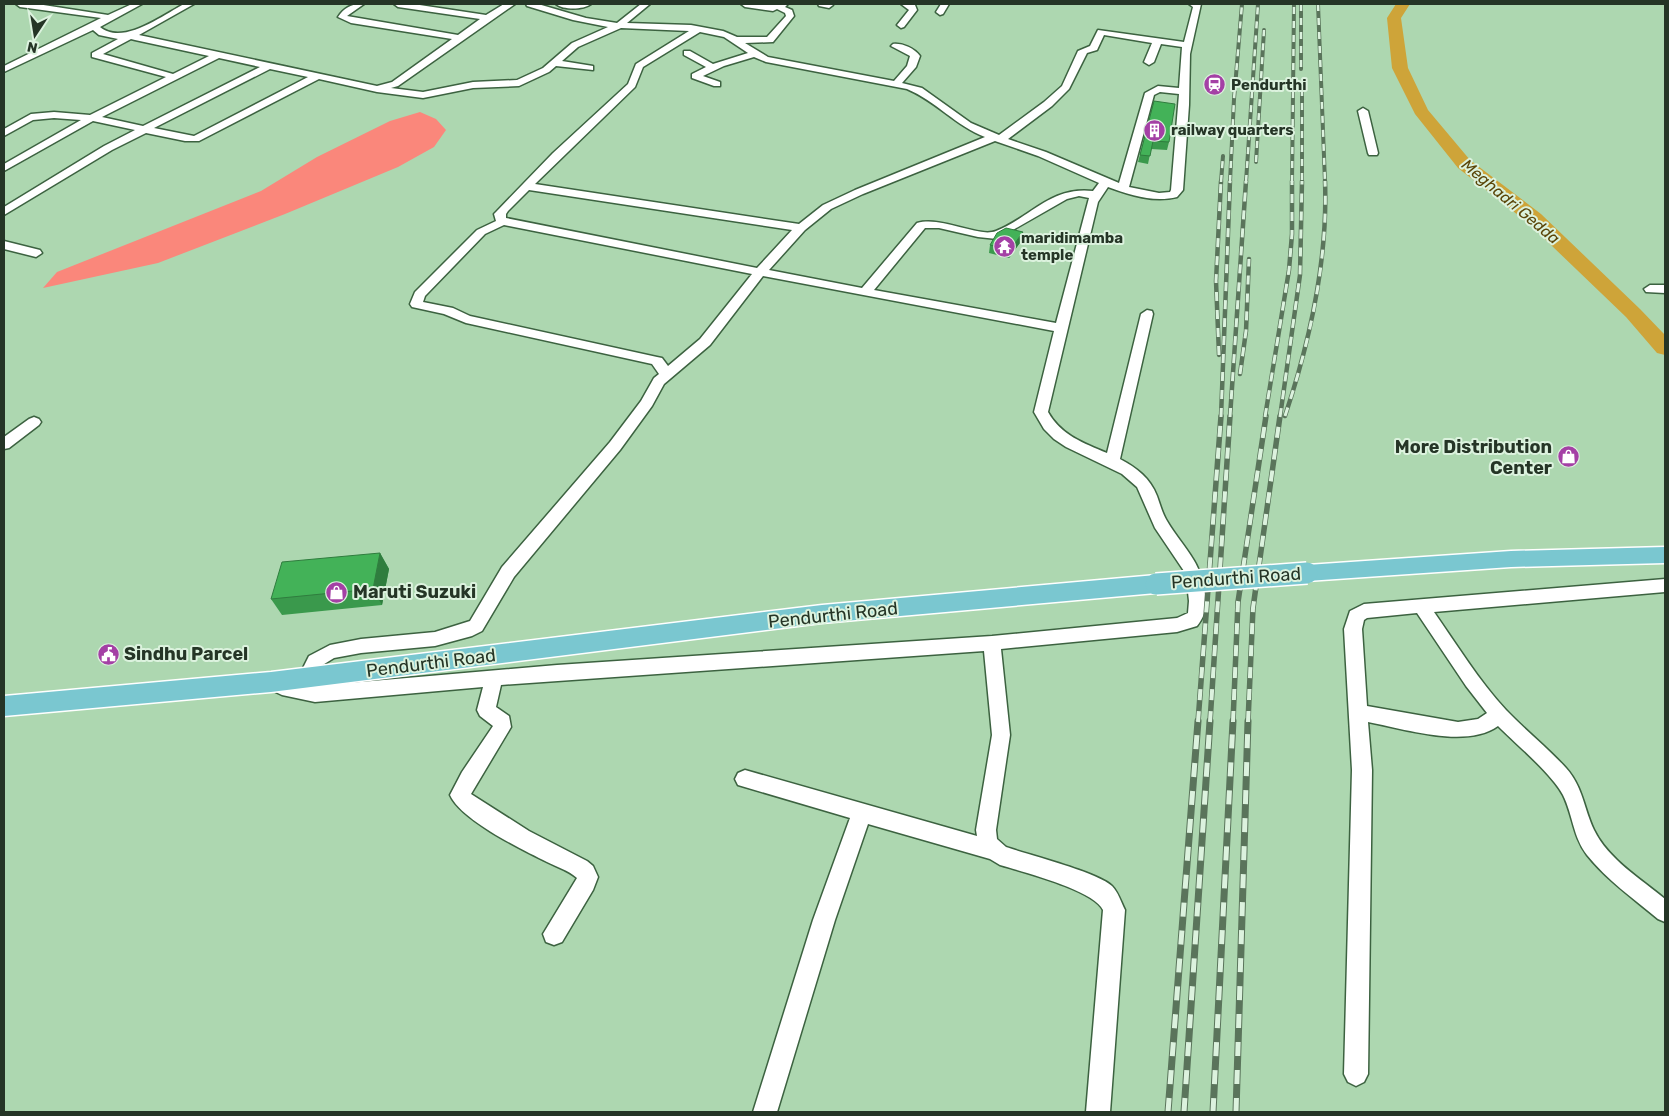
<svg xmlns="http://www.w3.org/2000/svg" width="1669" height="1116" font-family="Rubik,sans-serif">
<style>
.green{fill:#fa877b}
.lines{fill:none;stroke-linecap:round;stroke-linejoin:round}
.river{fill:#cea439;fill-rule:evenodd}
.minor-casing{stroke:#3c6240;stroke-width:3}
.major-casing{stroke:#fff;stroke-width:3}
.minor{fill:#fff;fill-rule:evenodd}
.major{fill:#7ac7d0;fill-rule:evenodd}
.rail-far3-casing{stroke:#5a745b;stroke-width:4}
.rail-far2-casing{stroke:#5a745b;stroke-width:4.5}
.rail-far1-casing{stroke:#5a745b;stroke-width:5.5}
.rail-casing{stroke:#5a745b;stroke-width:7}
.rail-far3{stroke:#dcf2de;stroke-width:2.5;stroke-dasharray:7;stroke-linecap:butt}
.rail-far2{stroke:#dcf2de;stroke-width:3;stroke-dasharray:9;stroke-linecap:butt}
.rail-far1{stroke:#dcf2de;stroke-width:4;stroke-dasharray:11;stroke-linecap:butt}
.rail{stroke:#dcf2de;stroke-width:5;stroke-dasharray:14;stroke-linecap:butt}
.major-bridge-casing{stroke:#fff;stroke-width:24;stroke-linecap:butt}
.major-bridge{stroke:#7ac7d0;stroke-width:21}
.wall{fill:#3a994c}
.shaded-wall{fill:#2f7d3e}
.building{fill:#43b258;stroke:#2f7d3e}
.labels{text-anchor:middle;stroke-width:4;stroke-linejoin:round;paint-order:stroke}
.far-poi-label{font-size:15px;font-weight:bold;fill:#253526;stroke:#dcf2de;text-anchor:start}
.far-water-label{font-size:16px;font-style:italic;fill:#5a4509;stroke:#dcf2de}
.poi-label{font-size:18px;font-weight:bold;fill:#253526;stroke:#dcf2de;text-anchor:start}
.street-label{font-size:18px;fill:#253526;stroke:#dcf2de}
</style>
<rect width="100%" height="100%" fill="#add7b0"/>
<path class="green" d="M420,112L436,119L446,130L434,147L398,167L285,214L158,263L43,288L57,272L261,191L317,157L390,121Z"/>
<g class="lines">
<path class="river" d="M1396,4H1410L1401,18L1408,68L1428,110L1470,160L1541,214L1640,309L1665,335V355L1657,353L1626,317L1527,222L1458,168L1415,114L1392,68L1387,18Z"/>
<defs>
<path id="minor" d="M16,4H37L108,15L132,4H142L100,27C123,46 163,15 184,4H194L139,35L377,86L392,82L452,39L351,23L338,17C344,8 353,3 364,4L347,16L458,35L480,19L398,7L394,4H413L486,15L504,4H515L398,86L391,88L423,92L473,82L517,80L543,68L572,43L608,27L573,20L527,6L526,4H538L586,18L617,23L641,4H650L627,23L691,25L723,31L737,37H767L786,16L785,13L777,9L773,11L745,7L741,4L772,5L788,4L785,7L792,10L794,16L773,42L745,43L768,57L894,81L907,66L910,56L891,46L893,44C902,43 914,48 920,56L916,67L902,83L922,88L971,123L999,135L1044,102L1062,86L1078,51L1090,46L1098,30L1184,42L1193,7L1189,4H1201L1190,54L1189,105L1183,190L1177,197C1154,203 1130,195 1108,187L1098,202L1048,412C1061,435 1083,443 1107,453L1141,314L1147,310L1152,311L1153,314L1120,459C1137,468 1150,478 1157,496C1160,504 1162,513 1167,521C1183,548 1201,560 1205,594C1207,606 1205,616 1197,626L1177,632L1001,649L1010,735L996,830L997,839L1006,847C1029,855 1097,872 1112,886C1118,892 1121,902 1125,910L1110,1112H1086L1103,910C1094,890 1023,872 1000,865L990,859L868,824L835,920L777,1112H753L813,920L850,818L738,785L735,779L738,773L745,770L977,836L976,830L992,735L984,651L501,685L496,707L509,716L511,727L471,794L529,831L587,861L593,866L598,877L593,890L562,942L554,945L546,942L543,934L577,878C568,870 557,867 547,862C521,849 461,820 450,795L462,772L493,726L480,716L477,710L483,687L315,702L282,695L265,687L262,682L265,677L271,674L290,683L305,685L301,683L298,678L309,656L330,645L361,639L435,632L470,621L502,567L610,442L641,401L654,378L659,374L652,364L466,323L444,314L412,307L410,304L415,292L477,230L496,221L494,214L496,212L553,153L628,84L636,64L689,31L621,28L578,47L562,61L593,66V70L556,66L549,72L519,86L473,88L423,98L377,92L319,79L199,141H185L146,133L112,150L4,215V207L104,146L135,130L93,121L4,171V164L81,120L54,118L33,120L4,136V129L31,114L54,112L90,115L166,77L92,57V53L118,39L99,35L93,30L4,72V66L101,18L20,7ZM700,32L724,37L748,53L713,64L690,51H684V55L706,67L692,74V78L714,86H720V82L703,76L724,66L754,57L766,62L907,89C936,101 956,126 985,137L855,190L823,205L799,224L535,184L635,87L643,67ZM1104,35L1152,43L1144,62L1149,65L1154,62L1161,44L1182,47L1179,88L1158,86L1145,93L1119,183L1046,152L1008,139L1052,106L1069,89L1087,53L1097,50ZM131,39L135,40L209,56L173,74L103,54ZM219,58L260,67L143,126L102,117ZM270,69L308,77L194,136L154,128ZM1160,92L1179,94L1171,190L1170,192L1159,193L1129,187L1154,95ZM995,141L1038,156L1099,183L1093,191C1051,186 1031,217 996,231C978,238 943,216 917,223L862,288L769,270L805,230L831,209L863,194ZM529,190L792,230L757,268L506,218V214L508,211ZM1079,196L1089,198L1056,323L874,290L925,228H939L978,237L997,239L1067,199ZM504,225L509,226L752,274L700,339L668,366L662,358L657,357L470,316L453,308L423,302L425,296L485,234ZM763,276L1054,331L1034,412L1044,429L1054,439L1066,447L1122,474L1137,487L1155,528L1186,574L1189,601L1188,613L1177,618L992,636L557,665L315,686L308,685L313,683L321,666L334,658L361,653L435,646L472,636L482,631L514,577L620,450L652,406L664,384L710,345Z
M556,4H591C583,10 563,10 556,4Z
M818,4H832L833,5L829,8L819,6Z
M901,4L915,5L917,10L904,27L901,28L897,25L909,10Z
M941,4H949L943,14L940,15L936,12Z
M1363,108L1368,111L1378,153L1377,155H1369L1368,153L1358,111Z
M4,241L40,250L42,253L36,257L4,249Z
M1650,285H1665V293L1646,292L1644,289Z
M34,417L39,419L41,422L39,425L9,448L4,449V437L29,419Z
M1665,579V592L1434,612C1457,645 1479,681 1506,710C1525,730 1548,748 1566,768C1583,787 1584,809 1594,830C1608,859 1641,879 1665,899V922L1658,919C1634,899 1607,880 1587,855C1573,837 1573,815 1563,795C1551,773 1517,745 1498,726C1466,749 1405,729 1368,722L1372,770L1368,1074L1364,1082L1356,1086L1348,1082L1344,1074L1352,770L1344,629L1350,611L1364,604ZM1417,613L1466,686L1487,713L1478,719L1458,722L1367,706L1362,629L1364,620L1367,618Z"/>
<path id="major" d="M1665,547V563L1511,567L1307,581L1299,579L1296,573L1299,567L1307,565L1511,551Z
M1156,575L1164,578L1167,584L1164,590L1156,593L822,623L271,692L4,716V696L271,672L822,605Z"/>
</defs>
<use href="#minor" class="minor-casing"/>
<use href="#major" class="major-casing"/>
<use href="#minor" class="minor"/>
<use href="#major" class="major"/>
<defs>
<path id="rail-far3" d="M1301,4V69
M1318,4L1325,182
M1302,89V182
M1256,162L1264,30
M1221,182L1223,156
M1230,182L1234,99L1242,4
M1246,182L1258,4
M1292,182L1294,4"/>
<path id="rail-far2" d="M1219,355L1216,281L1221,181
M1240,374L1246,331L1249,259
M1285,416C1310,341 1328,261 1325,181
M1221,417L1230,181
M1230,417L1246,181
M1265,417L1289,270L1292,234V181
M1280,417L1300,275L1302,181"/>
<path id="rail-far1" d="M1198,722L1221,416
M1210,722L1230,416
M1233,722L1238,602L1266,416
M1248,722L1253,608L1280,416"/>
<path id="rail" d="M1168,1112L1198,721
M1184,1112L1210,721
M1213,1112L1233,721
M1236,1112L1248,721"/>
</defs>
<use href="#rail-far3" class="rail-far3-casing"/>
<use href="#rail-far2" class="rail-far2-casing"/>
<use href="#rail-far1" class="rail-far1-casing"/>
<use href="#rail" class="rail-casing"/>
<use href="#rail-far3" class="rail-far3"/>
<use href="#rail-far2" class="rail-far2"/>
<use href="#rail-far1" class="rail-far1"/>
<use href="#rail" class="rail"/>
<defs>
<path id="major-bridge" d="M1156,584L1307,573"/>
</defs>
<use href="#major-bridge" class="major-bridge-casing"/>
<use href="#major-bridge" class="major-bridge"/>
</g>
<path class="wall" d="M1154,101L1169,142L1167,150L1151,149L1148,164L1138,162Z
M1022,240L1009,258L989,253L990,245Z
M380,553L389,569L382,605L282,615L271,599Z"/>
<path class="shaded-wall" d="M1023,232L1022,240L1009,258L1010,250Z
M380,553L389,569L382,605L373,589Z"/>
<path class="building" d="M1154,101L1175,104L1169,142L1153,141L1150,156L1140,155Z
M1006,228L1023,232L1010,250L990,245L997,233Z
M380,553L373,589L271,599L282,562Z"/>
<defs>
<symbol id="station-disc" viewBox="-11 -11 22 22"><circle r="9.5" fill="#a440a5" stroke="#dcf2de"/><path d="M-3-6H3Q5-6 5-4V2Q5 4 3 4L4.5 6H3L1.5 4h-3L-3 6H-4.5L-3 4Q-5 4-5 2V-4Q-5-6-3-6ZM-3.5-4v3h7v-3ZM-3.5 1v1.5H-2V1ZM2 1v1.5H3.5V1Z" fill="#fff"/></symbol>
<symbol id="building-disc" viewBox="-11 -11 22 22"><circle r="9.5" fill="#a440a5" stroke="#dcf2de"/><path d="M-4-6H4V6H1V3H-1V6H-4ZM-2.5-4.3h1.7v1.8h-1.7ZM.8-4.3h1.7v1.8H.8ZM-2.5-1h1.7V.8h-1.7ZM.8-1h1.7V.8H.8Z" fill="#fff"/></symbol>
<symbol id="temple-disc" viewBox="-11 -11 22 22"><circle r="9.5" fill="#a440a5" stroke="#dcf2de"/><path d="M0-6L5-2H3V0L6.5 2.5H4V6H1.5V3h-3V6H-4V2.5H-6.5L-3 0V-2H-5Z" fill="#fff"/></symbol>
<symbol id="shop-disc" viewBox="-11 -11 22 22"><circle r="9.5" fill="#a440a5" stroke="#dcf2de"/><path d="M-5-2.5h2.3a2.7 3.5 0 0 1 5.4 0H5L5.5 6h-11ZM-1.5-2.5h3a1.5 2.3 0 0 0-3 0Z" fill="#fff"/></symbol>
<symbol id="civic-disc" viewBox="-11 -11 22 22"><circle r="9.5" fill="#a440a5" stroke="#dcf2de"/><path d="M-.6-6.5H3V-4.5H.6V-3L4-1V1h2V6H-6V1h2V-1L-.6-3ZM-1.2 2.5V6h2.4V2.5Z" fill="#fff"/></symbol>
</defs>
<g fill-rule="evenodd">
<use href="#station-disc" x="1202" y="72" width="25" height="25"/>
<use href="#building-disc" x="1142" y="118" width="25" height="25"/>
<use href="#temple-disc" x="992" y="234" width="25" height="25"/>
<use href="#shop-disc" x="1556" y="444" width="25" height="25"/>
<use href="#shop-disc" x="324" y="580" width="25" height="25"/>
<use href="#civic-disc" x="96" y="642" width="25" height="25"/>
</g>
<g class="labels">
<g class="far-poi-label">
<text x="1231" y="90">Pendurthi</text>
<text x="1171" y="135">railway quarters</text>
<text x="1021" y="243">maridimamba<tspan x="1021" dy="17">temple</tspan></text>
</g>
<g class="far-water-label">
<text transform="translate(1511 201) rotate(40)" y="6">Meghadri Gedda</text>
</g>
<g class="poi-label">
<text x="1552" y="453" text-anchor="end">More Distribution<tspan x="1552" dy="21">Center</tspan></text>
<text x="353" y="598">Maruti Suzuki</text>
<text x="124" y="660">Sindhu Parcel</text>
</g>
<g class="street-label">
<text transform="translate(1236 578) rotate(-4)" y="6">Pendurthi Road</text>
<text transform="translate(833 615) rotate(-6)" y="6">Pendurthi Road</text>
<text transform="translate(431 663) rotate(-7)" y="6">Pendurthi Road</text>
</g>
</g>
<rect width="1669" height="1116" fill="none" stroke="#253526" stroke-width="10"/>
<g transform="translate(35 35) rotate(192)" stroke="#dcf2de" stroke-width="4" paint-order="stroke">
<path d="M0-4L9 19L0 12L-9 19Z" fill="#253526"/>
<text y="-8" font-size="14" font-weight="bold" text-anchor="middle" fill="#253526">N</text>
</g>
</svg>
